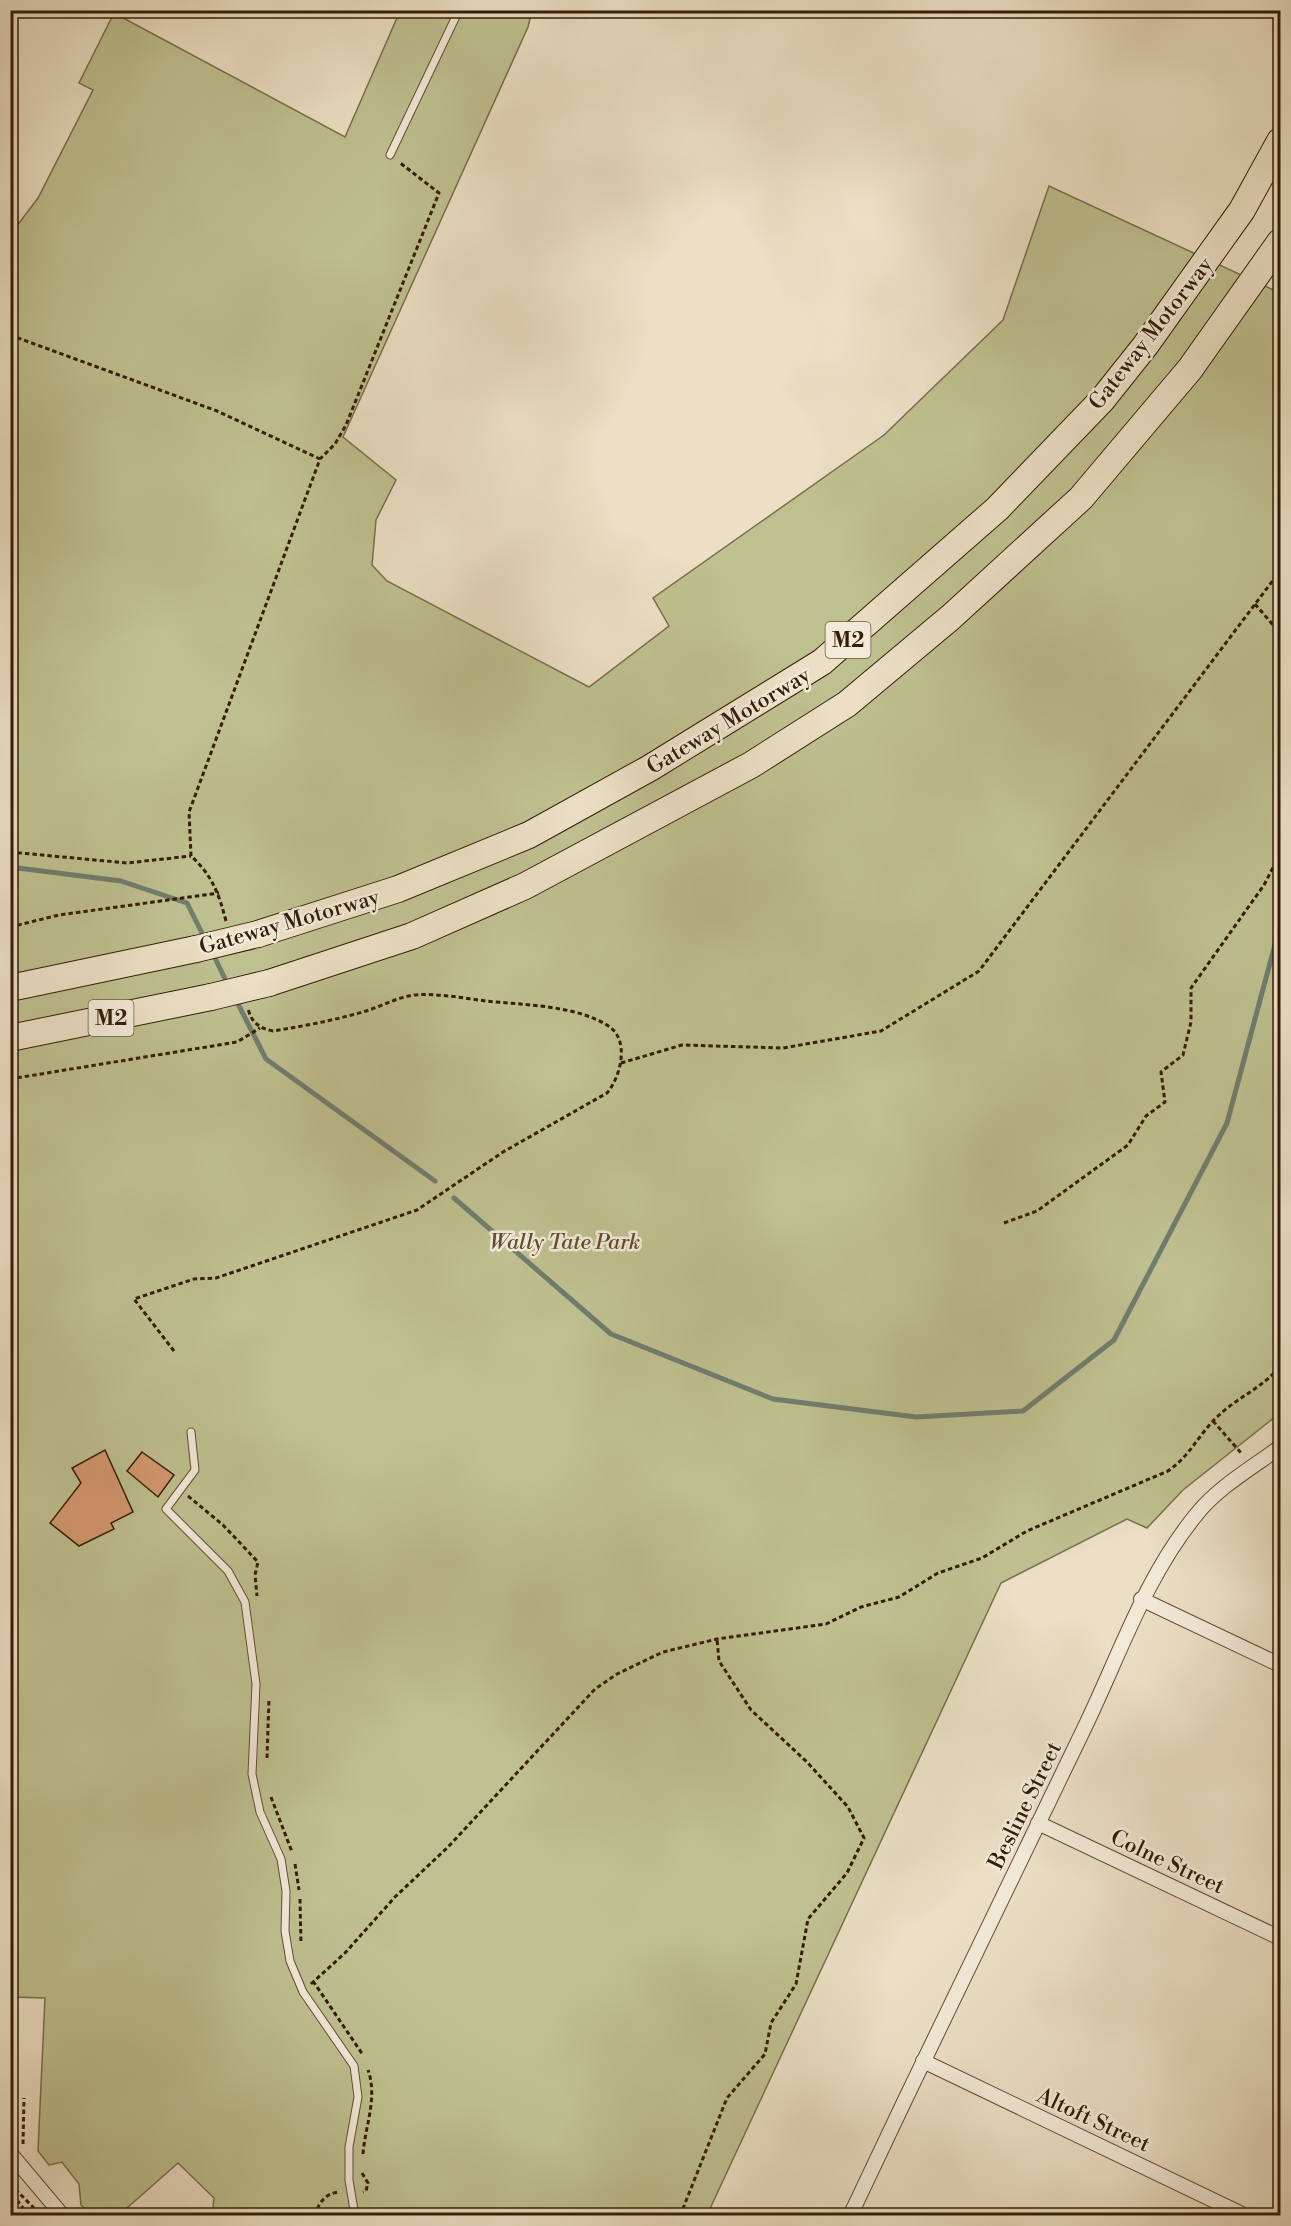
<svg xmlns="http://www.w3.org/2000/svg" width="1291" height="2226" font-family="'Libre Bodoni',serif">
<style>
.green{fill:#bfc090;stroke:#7a6e4a;stroke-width:1.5}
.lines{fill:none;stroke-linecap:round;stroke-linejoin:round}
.stream{stroke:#717d6e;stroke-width:5}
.building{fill:#d59870;stroke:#351c05;stroke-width:1.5}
.service-casing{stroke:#634d35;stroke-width:9}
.minor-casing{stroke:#634d35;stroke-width:16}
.motorway-casing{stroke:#351c05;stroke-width:28}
.path{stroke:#351c05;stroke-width:3;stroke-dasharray:4.5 3;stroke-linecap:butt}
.service{stroke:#f3ead9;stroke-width:7}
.minor{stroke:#f3ead9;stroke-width:14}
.motorway{stroke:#ecdfc5;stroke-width:26}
.motorway-bridge-casing{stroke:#351c05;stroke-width:28;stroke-linecap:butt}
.motorway-bridge{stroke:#ecdfc5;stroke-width:26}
.labels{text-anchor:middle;stroke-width:5;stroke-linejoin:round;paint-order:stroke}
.shield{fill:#f3ead9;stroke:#6e5a45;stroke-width:1.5}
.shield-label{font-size:21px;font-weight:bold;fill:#351c05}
.street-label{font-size:22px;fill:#351c05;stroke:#f3ead9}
.park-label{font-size:22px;font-style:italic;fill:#5e4d2f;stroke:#f3ead9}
</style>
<rect width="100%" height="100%" fill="#ecdfc5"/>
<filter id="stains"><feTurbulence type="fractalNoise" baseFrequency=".00333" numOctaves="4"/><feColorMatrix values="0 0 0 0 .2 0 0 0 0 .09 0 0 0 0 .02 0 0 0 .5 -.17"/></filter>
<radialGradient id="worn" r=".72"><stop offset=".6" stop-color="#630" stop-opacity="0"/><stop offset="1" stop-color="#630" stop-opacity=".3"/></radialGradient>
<path class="green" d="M400,11H532L528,27L343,437L396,480L376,520L372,565L387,581L589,687L669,626L653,598L884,435L1003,320L1049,186L1280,293V1413L1183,1490L1147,1528L1127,1519L1001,1583L707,2215H212L214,2198L178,2163L119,2215H90L81,2205L79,2184L62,2162L49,2165L38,2151L45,1998L10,1997V235L38,198L93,90L79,83L114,13L345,137Z"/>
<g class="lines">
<path class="stream" d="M10,867L121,881L187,903L205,939
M212,952L229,987
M235,998L266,1059L435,1181
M454,1198L611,1334L773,1399L916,1417L1023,1411L1114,1340L1227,1123L1280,926"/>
</g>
<path class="building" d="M105,1450L133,1512L111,1523L114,1529L79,1546L50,1523L81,1483L72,1468Z
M142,1452L174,1475L158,1497L127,1471Z"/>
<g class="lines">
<defs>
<path id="service" d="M390,155L459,10
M191,1432L195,1470L166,1509L228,1571L245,1602L256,1684L252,1774L260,1812L281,1859L286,1891L285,1931L290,1961L303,1992L354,2066L358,2097L349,2147V2180L355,2216"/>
<path id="minor" d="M1141,1599L1280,1665
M1038,1823L1280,1938
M923,2061L1246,2216
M10,2153L63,2216
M850,2216C926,2055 1003,1894 1081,1735C1118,1660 1143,1580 1196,1515C1218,1487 1252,1468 1280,1447"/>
<path id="motorway" d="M258,934L398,889L529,835L650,768L822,662L997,509L1102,400L1145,346L1242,210L1280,141
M269,983L412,936L525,886L751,765L847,704L951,617L1081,498L1190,369L1280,242
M10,988L196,949
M10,1038L211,997"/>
</defs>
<use href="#service" class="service-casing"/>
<use href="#minor" class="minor-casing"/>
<use href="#motorway" class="motorway-casing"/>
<path class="path" d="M10,335L217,411L320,459
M1255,604L1280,633
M10,852L127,863L191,856
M226,921C219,894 212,875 191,856L189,812L320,459L335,444L346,425L439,193L399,162
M10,927L59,915L219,893
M621,1063L682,1045L783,1048L881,1031L979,971L1280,571
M10,1079L237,1042L260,1028
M1004,1223L1037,1211L1128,1145L1146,1116L1165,1102L1161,1072L1183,1055L1191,1022V988L1264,885L1280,854
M174,1351L134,1299L194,1279L216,1278L417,1210L503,1152L607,1093C620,1078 630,1042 610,1027C578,1005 523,1005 486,1001C462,998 438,993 414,995C398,997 382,1006 366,1011C336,1020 304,1026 273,1031C259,1028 252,1023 248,1009
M1213,1421L1242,1454
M188,1496L223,1525L258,1562L255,1575L257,1596
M267,1758L269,1698
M271,1797L292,1852
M295,1864L299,1890
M300,1899L301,1944
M313,1981L363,2055
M311,1984L345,1953L395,1897L448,1847L595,1689L617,1674L663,1652L717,1639L826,1624L861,1607L899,1597L938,1573L982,1558L1027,1531L1168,1471C1191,1455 1198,1435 1218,1416C1238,1397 1264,1387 1280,1366
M23,2144L24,2098
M363,2154C365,2126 378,2098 368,2070
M362,2173L368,2183L366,2191L363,2192
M10,2184L34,2208
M10,2193L17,2200L13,2204
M17,2200L29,2216
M315,2216C318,2203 326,2193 339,2192
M680,2216L727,2098L765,2054L771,2023L796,1984L808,1919L847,1873L864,1838L848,1807L807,1762L751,1710L719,1661L717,1639"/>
<use href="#service" class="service"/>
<use href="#minor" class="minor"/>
<use href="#motorway" class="motorway"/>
<defs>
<path id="motorway-bridge" d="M196,949L258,934
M211,997L269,983"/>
</defs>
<use href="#motorway-bridge" class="motorway-bridge-casing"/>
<use href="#motorway-bridge" class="motorway-bridge"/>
</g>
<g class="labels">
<g class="shield">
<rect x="825.5" y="622" width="45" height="36" rx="4.5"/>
<rect x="88.5" y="1000" width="45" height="36" rx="4.5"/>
</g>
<g class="shield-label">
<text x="848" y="647">M2</text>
<text x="111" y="1025">M2</text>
</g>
<g class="street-label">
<text transform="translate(1150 333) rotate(-52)" y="8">Gateway Motorway</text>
<text transform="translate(728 720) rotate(-31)" y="8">Gateway Motorway</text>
<text transform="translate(289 921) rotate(-16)" y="8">Gateway Motorway</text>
<text transform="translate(1024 1805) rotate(-64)" y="8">Besline Street</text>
<text transform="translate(1168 1861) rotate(25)" y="8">Colne Street</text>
<text transform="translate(1094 2119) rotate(25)" y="8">Altoft Street</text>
</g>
<g class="park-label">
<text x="565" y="1249">Wally Tate Park</text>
</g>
</g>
<rect width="1291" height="2226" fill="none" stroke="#ecdfc5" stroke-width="36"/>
<rect x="12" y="12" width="1267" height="2202" fill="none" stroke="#351c05" stroke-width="3"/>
<rect x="18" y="18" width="1255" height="2190" fill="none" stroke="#351c05" stroke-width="1.5"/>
<rect width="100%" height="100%" filter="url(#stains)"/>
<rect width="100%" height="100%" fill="url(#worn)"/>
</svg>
